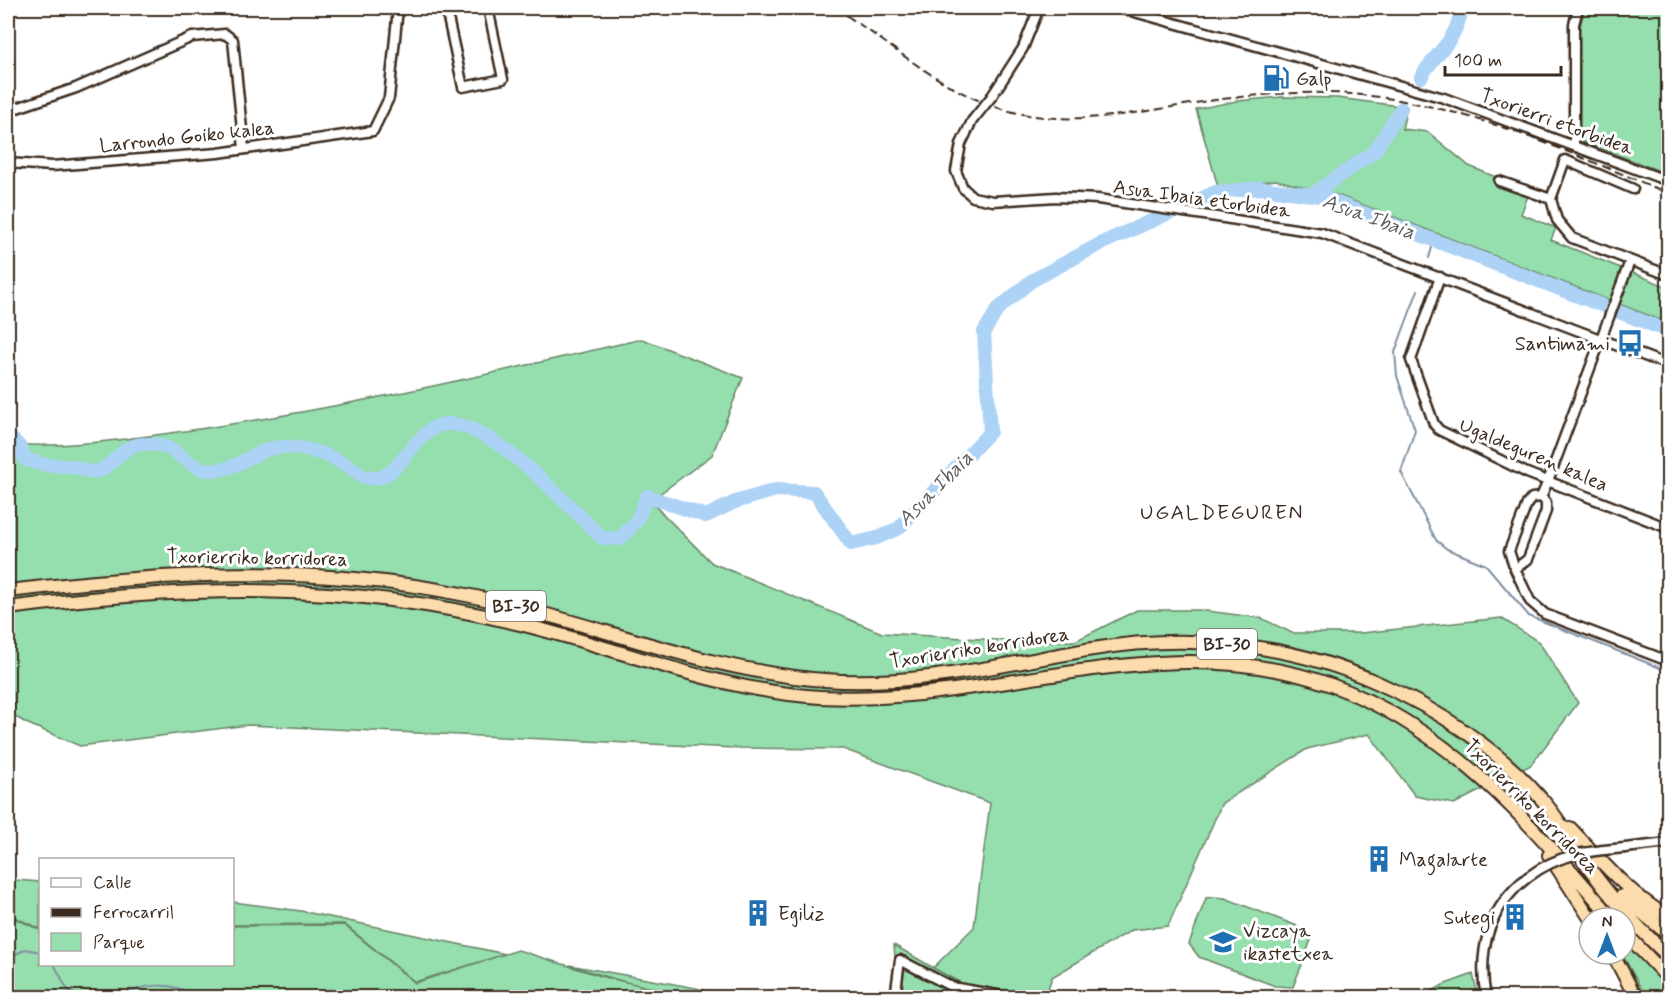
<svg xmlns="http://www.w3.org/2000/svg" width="1676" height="1005" font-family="Mynerve,sans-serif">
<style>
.green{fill:#95deae;stroke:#688466;stroke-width:1.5}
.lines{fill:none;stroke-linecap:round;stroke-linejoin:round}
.stream{stroke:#7f8f9f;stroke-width:2}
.river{stroke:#acd2f5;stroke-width:14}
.minor-casing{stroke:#3b2a1e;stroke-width:13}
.highway-casing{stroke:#3b2a1e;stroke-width:16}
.minor{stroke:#fff;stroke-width:8}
.highway{stroke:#fcdcac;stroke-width:12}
.rail{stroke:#3b2a1e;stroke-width:2;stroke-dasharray:9 4.5;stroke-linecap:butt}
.minor-bridge-casing{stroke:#3b2a1e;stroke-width:13;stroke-linecap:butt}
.minor-bridge{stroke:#fff;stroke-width:8}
.labels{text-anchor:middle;stroke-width:6;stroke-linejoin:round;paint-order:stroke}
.shield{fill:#fff;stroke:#766a62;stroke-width:1.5}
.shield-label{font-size:18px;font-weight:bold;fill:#3b2a1e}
.poi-label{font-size:20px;fill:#3b2a1e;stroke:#fff;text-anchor:start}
.street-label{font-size:20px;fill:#3b2a1e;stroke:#fff}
.water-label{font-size:21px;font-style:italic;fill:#5d5c5e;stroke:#fff}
.neighbourhood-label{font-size:21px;letter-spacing:1.5px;fill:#3b2a1e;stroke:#fff}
</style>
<rect width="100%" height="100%" fill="#fff"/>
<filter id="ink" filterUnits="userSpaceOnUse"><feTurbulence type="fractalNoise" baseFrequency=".0167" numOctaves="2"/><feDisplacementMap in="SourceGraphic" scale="12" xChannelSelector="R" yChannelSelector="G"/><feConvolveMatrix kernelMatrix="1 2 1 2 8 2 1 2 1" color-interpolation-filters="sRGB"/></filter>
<g filter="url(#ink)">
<path class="green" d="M1585,8H1668V174L1578,140L1579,30Z
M1282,97L1337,98L1407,107L1402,129L1428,132L1469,166L1530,191L1521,214L1556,228L1551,240L1668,287V323L1340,196L1276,180L1218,187L1196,109L1237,101Z
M642,339L743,378L712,455L650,501L712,563L882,633L1013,641H1075L1137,610H1199L1261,618L1292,633H1361L1501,618L1539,642L1578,703L1531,765L1454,804L1415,796L1369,734L1307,749L1222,803L1168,926L1132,930L1052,977L1047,992L1049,997H1006L961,983L933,968L974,927L990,803L843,749L735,748L248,725L80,746L26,723L8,712V444C74,449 141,437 206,428C353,406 498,372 642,339Z
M8,876L15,880L40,882V929L8,914Z
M1214,897L1225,898L1297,926L1311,940L1293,987L1275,986L1199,957L1189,944L1206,898Z
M233,902L301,911L505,954L415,982L344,924L233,925Z
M8,915L40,930V964H232L233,926L344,925L415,983L518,950L604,977L692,997H8Z
M1625,942L1668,988V997H1646L1622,954H1625Z
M894,945L961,984L1002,997H898Z
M569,965L696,988L728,997C674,998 620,981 569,965Z
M1473,974L1478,997H1422L1443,985Z"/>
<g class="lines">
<path class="stream" d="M1429,258L1434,240
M1418,290L1395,352L1397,376L1415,430L1401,472L1436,540L1447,549L1486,565L1529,616L1668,671
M8,958L26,949L40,952
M54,964L67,989L81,998
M120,998C143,982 174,981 197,998"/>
<path class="river" d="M1421,77C1438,49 1455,44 1462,8
M1313,194L1374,152L1401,109
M8,435L20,447L25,459C41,466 51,465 68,466C80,466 91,477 103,469C119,459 123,445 144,444C180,443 182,467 209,470C237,473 254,448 281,447C303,446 328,454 346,465C352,468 359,475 365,477C403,488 412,420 453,424C498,429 569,506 602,538L620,539L637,520L647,496L706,516L735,502L776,490L814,492L851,544L877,538L899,528L990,432L984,332L998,309L1031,281L1102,243L1216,192L1260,188L1320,196L1668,331"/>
<defs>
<path id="minor" d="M451,8L446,9L463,87L503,79L488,8
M1120,8L1444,98L1668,181
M992,96L1023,48L1039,8
M8,111L76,88L192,37L225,34L233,40L244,149
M972,121L961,144L956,171L963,188L973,197L993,201L1056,197L1098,199L1322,233L1668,365
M1574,145V24L1578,8
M8,163L52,166L218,153L373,131L389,98L398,8
M1499,181L1551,199L1557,220L1572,238L1668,275
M1551,199L1565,160L1633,189
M1440,277L1411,360L1434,424L1439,430L1527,473L1668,528
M1541,497L1546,502V511L1528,559L1515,569L1509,551L1527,504L1532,498L1541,497L1548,481L1630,261
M1515,569L1530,601L1545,614L1668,661
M1625,848L1668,843
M895,998L900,960L952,987L1014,998
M1486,998C1477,950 1489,907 1528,877"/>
<path id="highway" d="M8,591C163,573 311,563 466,595C586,619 702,671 825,680C917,687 1004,664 1093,649C1188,633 1288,643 1376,682C1438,709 1501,751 1544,802C1560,820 1571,842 1585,862C1609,896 1638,928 1668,956
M8,608C188,586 341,580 520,624C619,648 717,691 820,697C996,707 1157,623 1331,685C1450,728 1532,825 1612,918
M1570,828C1600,860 1630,895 1668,917
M1549,855L1590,918
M1622,896L1668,934
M1625,933L1668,978
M1613,954L1636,998"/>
</defs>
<use href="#minor" class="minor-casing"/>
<use href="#highway" class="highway-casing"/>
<use href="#minor" class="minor"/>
<use href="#highway" class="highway"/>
<path class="rail" d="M835,8C885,39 932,83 988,104C1062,133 1139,111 1215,100C1260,94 1305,91 1351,94C1464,103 1565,151 1668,193"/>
<defs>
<path id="minor-bridge" d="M972,121L992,96
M1528,877C1558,854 1588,851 1625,848"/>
</defs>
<use href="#minor-bridge" class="minor-bridge-casing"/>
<use href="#minor-bridge" class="minor-bridge"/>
</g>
</g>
<defs>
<symbol id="fuel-bare" viewBox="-9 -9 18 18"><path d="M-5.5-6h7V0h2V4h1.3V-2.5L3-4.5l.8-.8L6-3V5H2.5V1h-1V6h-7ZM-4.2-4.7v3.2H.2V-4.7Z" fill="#1f6fb2" stroke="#fff" stroke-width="2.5" paint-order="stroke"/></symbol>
<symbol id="bus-bare" viewBox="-9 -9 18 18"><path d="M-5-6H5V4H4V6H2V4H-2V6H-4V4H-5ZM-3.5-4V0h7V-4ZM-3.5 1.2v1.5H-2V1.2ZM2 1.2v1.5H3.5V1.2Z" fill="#1f6fb2" stroke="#fff" stroke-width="2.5" paint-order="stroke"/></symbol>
<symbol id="building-bare" viewBox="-9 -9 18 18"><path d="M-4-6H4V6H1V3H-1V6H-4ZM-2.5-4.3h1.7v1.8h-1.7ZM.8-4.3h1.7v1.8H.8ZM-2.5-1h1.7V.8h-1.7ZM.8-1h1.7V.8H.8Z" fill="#1f6fb2" stroke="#fff" stroke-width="2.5" paint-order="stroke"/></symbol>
<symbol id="school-bare" viewBox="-9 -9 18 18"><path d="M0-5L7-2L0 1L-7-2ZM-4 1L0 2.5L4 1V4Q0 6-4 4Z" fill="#1f6fb2" stroke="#fff" stroke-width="2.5" paint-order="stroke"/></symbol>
</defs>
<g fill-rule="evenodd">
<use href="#fuel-bare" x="1257" y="59" width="38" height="38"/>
<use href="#bus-bare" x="1611" y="324" width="38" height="38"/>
<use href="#building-bare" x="1360" y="840" width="38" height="38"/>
<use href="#building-bare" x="739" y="894" width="38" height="38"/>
<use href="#building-bare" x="1496" y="898" width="38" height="38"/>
<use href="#school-bare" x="1204" y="923" width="38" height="38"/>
</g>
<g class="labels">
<g class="shield">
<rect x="486" y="591" width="60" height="30" rx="4.5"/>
<rect x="1197" y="629" width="60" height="30" rx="4.5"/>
</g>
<g class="shield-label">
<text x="516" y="612">BI-30</text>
<text x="1227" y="650">BI-30</text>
</g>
<g class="poi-label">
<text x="1296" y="85">Galp</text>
<text x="1610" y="350" text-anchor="end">Santimami</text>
<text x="1399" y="866">Magalarte</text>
<text x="778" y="920">Egiliz</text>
<text x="1495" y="924" text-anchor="end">Sutegi</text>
<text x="1243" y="937">Vizcaya<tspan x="1243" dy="23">ikastetxea</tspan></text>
</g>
<g class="street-label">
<text transform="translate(1557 121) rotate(20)" y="7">Txorierri etorbidea</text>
<text transform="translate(187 136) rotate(-6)" y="7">Larrondo Goiko kalea</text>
<text transform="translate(1202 198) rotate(8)" y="7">Asua Ibaia etorbidea</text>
<text transform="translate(1534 454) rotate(23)" y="7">Ugaldeguren kalea</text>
<text transform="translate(257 557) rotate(1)" y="7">Txorierriko korridorea</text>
<text transform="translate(979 647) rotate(-9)" y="7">Txorierriko korridorea</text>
<text transform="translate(1532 806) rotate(45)" y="7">Txorierriko korridorea</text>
</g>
<g class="water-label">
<text transform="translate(1369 216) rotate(20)" y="7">Asua Ibaia</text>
<text transform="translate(935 488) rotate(-45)" y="7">Asua Ibaia</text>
</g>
<g class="neighbourhood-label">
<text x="1222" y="519">UGALDEGUREN</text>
</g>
</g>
<rect width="1676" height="1005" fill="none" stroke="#fff" stroke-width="30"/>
<rect x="15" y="15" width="1646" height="975" fill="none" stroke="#3b2a1e" stroke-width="2" filter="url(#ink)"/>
<rect x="39" y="858" width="195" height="108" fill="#ffffff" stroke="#b1aaa5" stroke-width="1.5"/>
<rect x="51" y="878" width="30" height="9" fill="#ffffff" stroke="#b1aaa5" stroke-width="1.5"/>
<text x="93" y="888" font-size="18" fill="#3b2a1e">Calle</text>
<rect x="51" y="908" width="30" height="9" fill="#3b2a1e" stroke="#b1aaa5" stroke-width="1.5"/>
<text x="93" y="918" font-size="18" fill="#3b2a1e">Ferrocarril</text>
<rect x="51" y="933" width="30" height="18" fill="#95deae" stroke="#b1aaa5" stroke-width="1.5"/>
<text x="93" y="948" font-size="18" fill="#3b2a1e">Parque</text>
<g transform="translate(1607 936)"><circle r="28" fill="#ffffff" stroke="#b1aaa5" stroke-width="1.5"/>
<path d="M0-4.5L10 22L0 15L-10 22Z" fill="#1f6fb2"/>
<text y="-9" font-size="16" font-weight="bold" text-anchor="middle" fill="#3b2a1e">N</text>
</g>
<path d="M1445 66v9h116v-9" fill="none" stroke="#3b2a1e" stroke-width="3"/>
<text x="1454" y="66" font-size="18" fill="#3b2a1e" stroke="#ffffff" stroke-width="4.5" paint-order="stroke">100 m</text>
</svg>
